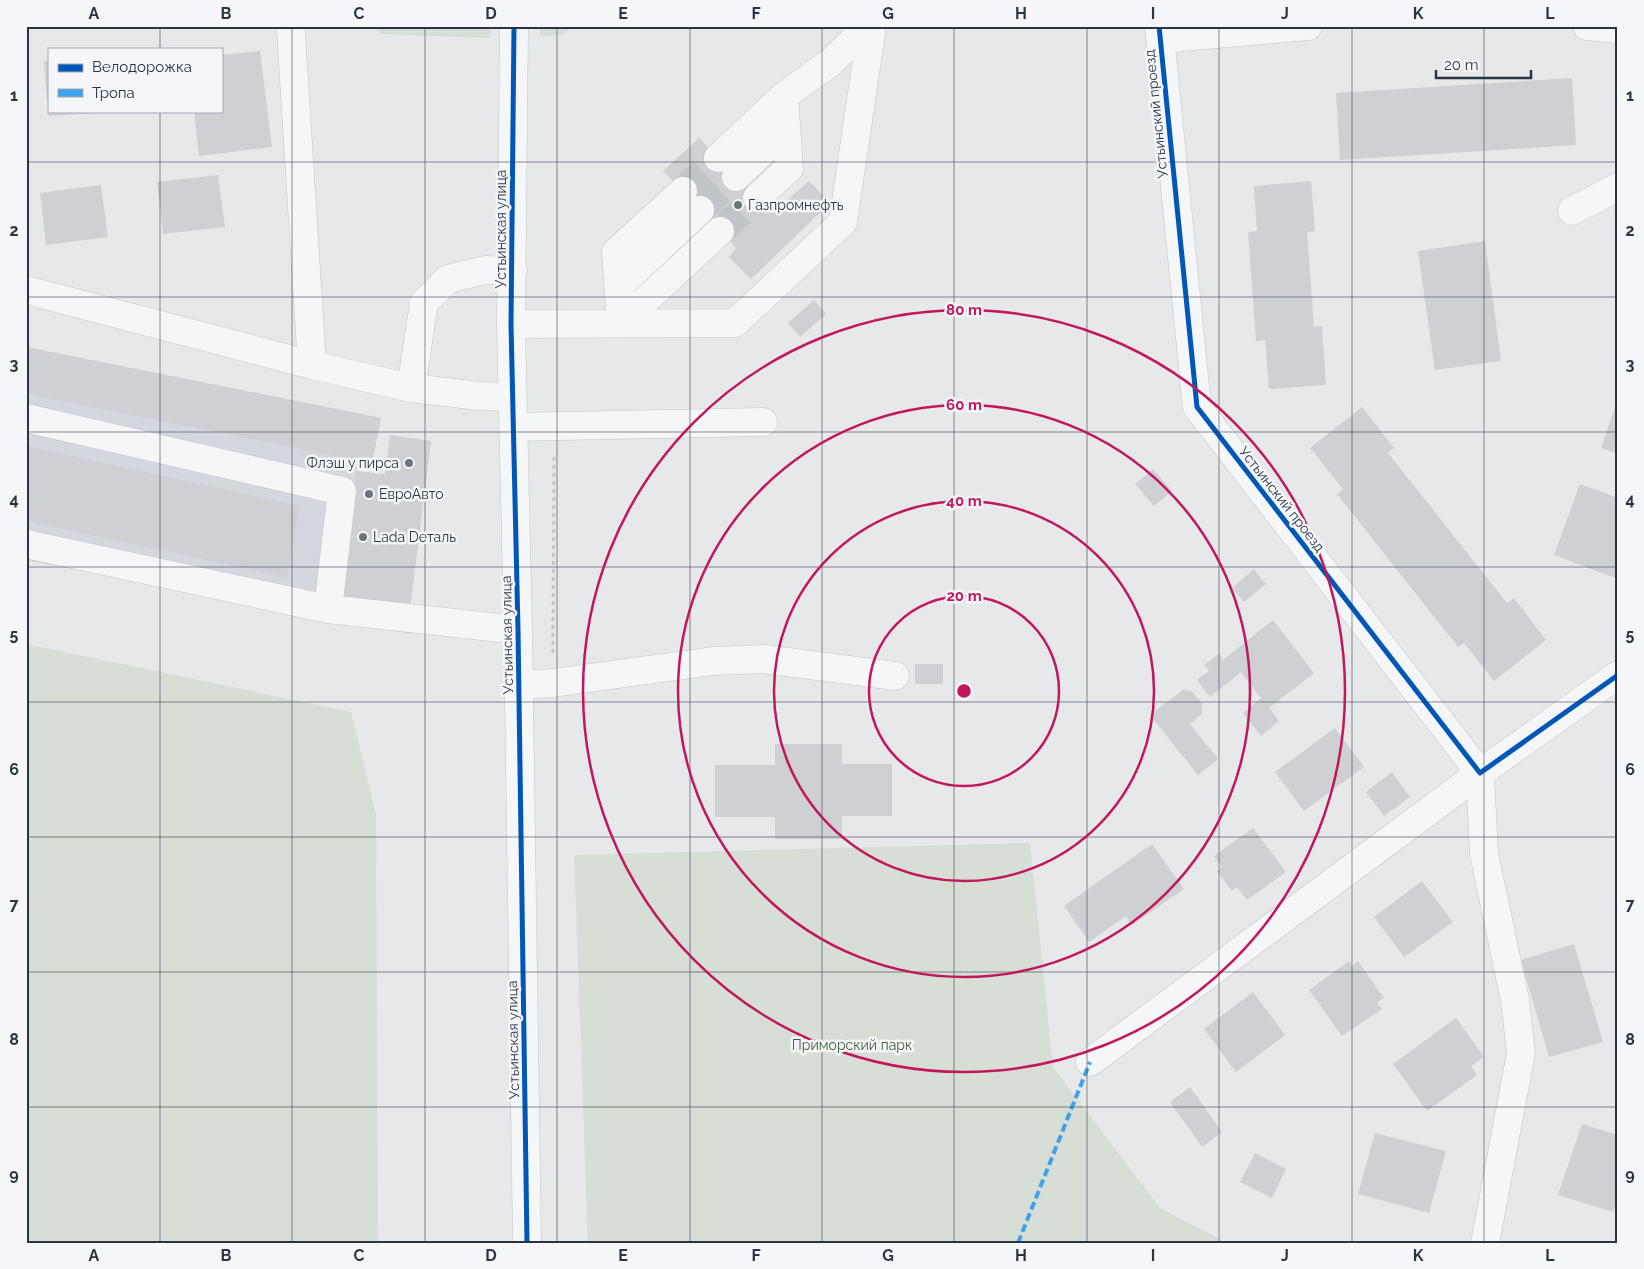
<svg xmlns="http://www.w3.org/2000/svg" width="1644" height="1269" font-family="Raleway,sans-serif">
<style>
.built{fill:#d4d7dd}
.green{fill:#d6ded6}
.building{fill:#ced0d3}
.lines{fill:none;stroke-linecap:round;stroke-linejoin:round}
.minor-tunnel{stroke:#c1c4c9;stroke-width:28;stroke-dasharray:28 14;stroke-linecap:butt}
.minor-casing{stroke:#c4c6c8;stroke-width:29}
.path{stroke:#c5c6ca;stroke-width:3;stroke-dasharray:4 4;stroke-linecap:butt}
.minor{stroke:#f5f6f7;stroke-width:28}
.quiet{stroke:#3ea3ec;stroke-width:4;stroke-dasharray:8 4;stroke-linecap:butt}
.cycleway-casing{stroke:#f4f6f9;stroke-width:8}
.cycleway{stroke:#0057b8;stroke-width:5}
.grid{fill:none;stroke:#2b3445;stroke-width:1;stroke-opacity:0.55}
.ring{fill:none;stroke:#c2185b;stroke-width:2.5}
.poi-dot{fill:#6c737f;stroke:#f4f6f9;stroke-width:2}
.labels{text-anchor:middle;stroke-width:5;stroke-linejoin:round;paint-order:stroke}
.street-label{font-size:14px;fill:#2b3445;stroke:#f4f6f9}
.poi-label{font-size:14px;fill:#2b3445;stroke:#f4f6f9;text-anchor:start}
.park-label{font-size:14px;fill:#3f6138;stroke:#f4f6f9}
.centre{fill:#c2185b;stroke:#f4f6f9;stroke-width:2.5}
.ring-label{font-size:15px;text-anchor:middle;font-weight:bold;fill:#c2185b;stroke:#f4f6f9;stroke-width:5;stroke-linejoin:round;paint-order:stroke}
.neatline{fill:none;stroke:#2b3445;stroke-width:2}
.grid-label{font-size:16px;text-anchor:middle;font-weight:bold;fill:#2b3445}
</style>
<rect width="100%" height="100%" fill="#e6e8ea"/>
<path class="built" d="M26,347L381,418L372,463L356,471L340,601L410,610V634L26,560Z"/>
<path class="green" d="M374,26H490L491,38L381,34Z
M541,26H573L562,35L539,36Z
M26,644L351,712L376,815L378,1243H26Z
M1030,843L1053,1067L1160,1208L1227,1243H588L574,855Z"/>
<path class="building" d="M260,51L272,147L199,156L194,111H221V55Z
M44,61H49V100H47Z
M1572,78L1576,145L1340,160L1336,93Z
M48,111H96V113L49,116Z
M699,138L772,213L809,181L830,203L751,279L729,257L736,248L663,171Z
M218,175L225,227L163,234L157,182Z
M1311,181L1315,231L1307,232L1314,327L1322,326L1326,385L1269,389L1265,340L1256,341L1248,232L1257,231L1254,186Z
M101,185L108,237L46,245L40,193Z
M1485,241L1501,361L1435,370L1418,251Z
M814,300L826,314L800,337L788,323Z
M26,347L381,418L372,463L26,394Z
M1617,401H1618V454L1601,448Z
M1362,407L1394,448L1388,453L1507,603L1514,598L1546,640L1494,681L1464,643L1458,647L1337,494L1343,489L1310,448Z
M390,435L431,441L410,610L340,602L356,471L385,474Z
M26,446L300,506L287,577L26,521Z
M1153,469L1172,491L1154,506L1135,484Z
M1580,484L1618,498V579L1554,555Z
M1254,569L1266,584L1244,602L1232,588Z
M1273,620L1314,673L1269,708L1279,721L1261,736L1243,713L1261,698L1241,672L1210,697L1197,680L1209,671L1204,665L1219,654L1223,660Z
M915,664H943V684H915Z
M1183,690L1192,691L1202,704V714L1190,724L1218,759L1198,775L1150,715Z
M1335,728L1364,767L1304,811L1275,772Z
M775,744H842V764H892V816H842V839H775V817H715V765H775Z
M1392,772L1410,797L1384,816L1366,792Z
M1253,828L1286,872L1247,900L1237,887L1232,891L1217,871L1222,867L1214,856Z
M1152,844L1184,889L1132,925L1126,916L1089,942L1064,906Z
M1422,881L1453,922L1404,957L1374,917Z
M1574,944L1603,1042L1549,1057L1521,960Z
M1349,961L1352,966L1358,961L1384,998L1377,1002L1382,1009L1342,1036L1309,990Z
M1253,992L1285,1035L1236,1072L1204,1029Z
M1456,1018L1484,1057L1471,1066L1477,1075L1427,1111L1393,1064Z
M1190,1087L1222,1132L1202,1147L1170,1102Z
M1582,1124L1618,1135V1199L1613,1212L1558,1195Z
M1375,1133L1446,1151L1429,1213L1358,1194Z
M1255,1153L1286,1169L1272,1198L1240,1182Z"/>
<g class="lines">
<path class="minor-tunnel" d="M683,191L718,158
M700,210L736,177
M720,231L757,198"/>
<defs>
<path id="minor" d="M514,26L511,324L518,630L527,1243
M1159,26L1197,407L1480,773L1618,675
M1587,26L1618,29
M291,32L312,365
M1160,39L1308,26
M718,158L784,96L830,63L868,26
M736,177L786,129
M757,198L789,168L784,96
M1572,211L1618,187
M619,286L700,210
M26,290L312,365L411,388L479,396L512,397
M621,323L616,252L683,191
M621,323L720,231
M511,324L735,323L843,222L872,26
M411,388L424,303L448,279L485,270L513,271
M26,418L342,491L328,609
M513,427L763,422
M26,544L328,609L518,630
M519,685L553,683L713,661L764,659L895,676
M1480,773L1484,854L1515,1000L1521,1053L1485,1243
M1090,1062L1480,773"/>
</defs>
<use href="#minor" class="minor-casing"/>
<path class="path" d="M553,653L554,457"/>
<use href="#minor" class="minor"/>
<path class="quiet" d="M1018,1243L1090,1062"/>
<defs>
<path id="cycleway" d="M514,26L511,324L518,630L527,1243
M1159,26L1197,407L1480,773L1618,675"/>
</defs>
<use href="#cycleway" class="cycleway-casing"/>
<use href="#cycleway" class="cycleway"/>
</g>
<path class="grid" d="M160,26V49M292,26V1243M425,26V1243M557,26V1243M690,26V1243M822,26V1243M954,26V1243M1087,26V1243M1219,26V1243M1352,26V1243M1484,26V1243M160,111V1243M26,162H1618M26,297H1618M26,432H1618M26,567H1618M26,702H1618M26,837H1618M26,972H1618M26,1107H1618"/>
<g class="ring">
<circle cx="964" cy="691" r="95"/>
<circle cx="964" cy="691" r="190"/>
<circle cx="964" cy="691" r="286"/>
<circle cx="964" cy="691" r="381"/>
</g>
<g class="poi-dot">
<circle cx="738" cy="205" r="5"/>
<circle cx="409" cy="463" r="5"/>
<circle cx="369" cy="494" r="5"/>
<circle cx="363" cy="537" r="5"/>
</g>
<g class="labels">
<g class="street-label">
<text transform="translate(1156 114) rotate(-96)" y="5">Устьинский проезд</text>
<text transform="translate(501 229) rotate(-90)" y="5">Устьинская улица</text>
<text transform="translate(1282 499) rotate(52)" y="5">Устьинский проезд</text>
<text transform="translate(507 635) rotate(-91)" y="5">Устьинская улица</text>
<text transform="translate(513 1040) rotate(-91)" y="5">Устьинская улица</text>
</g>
<g class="poi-label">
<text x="748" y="210">Газпромнефть</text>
<text x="399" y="468" text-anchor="end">Флэш у пирса</text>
<text x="379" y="499">ЕвроАвто</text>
<text x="373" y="542">Lada Dеталь</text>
</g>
<g class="park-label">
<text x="852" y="1050">Приморский парк</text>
</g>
</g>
<circle cx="964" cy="691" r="8" class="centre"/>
<g class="ring-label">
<text x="964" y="315">80 m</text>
<text x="964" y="410">60 m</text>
<text x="964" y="506">40 m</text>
<text x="964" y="601">20 m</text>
</g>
<rect width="1644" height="1269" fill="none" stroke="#f4f6f9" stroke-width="55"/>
<rect x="48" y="48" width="175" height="65" fill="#f4f6f9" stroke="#a4a8b1"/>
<rect x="58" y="64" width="25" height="8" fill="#0057b8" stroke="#a4a8b1"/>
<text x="92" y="72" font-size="15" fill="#2b3445">Велодорожка</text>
<rect x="58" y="89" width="25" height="8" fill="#3ea3ec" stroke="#a4a8b1"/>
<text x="92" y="98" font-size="15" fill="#2b3445">Тропа</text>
<path d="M1436 70v8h95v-8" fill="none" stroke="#2b3445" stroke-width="2.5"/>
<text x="1444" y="70" font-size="15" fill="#2b3445" stroke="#f4f6f9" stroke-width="4" paint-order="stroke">20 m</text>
<rect x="28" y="28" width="1588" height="1214" class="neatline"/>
<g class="grid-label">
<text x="94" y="19">A</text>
<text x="226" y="19">B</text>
<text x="359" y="19">C</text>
<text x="491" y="19">D</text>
<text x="623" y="19">E</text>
<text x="756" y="19">F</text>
<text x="888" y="19">G</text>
<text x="1021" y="19">H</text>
<text x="1153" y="19">I</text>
<text x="1285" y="19">J</text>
<text x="1418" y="19">K</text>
<text x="1550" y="19">L</text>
<text x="14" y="101">1</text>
<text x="1630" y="101">1</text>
<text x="14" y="236">2</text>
<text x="1630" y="236">2</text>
<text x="14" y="370">3</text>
<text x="1630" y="370">3</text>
<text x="14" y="505">4</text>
<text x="1630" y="505">4</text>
<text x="14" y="640">5</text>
<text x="1630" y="640">5</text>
<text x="14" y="775">6</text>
<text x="1630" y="775">6</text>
<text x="14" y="910">7</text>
<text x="1630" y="910">7</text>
<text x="14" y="1045">8</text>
<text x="1630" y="1045">8</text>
<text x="14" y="1180">9</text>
<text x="1630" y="1180">9</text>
<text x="94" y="1261">A</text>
<text x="226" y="1261">B</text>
<text x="359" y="1261">C</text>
<text x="491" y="1261">D</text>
<text x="623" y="1261">E</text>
<text x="756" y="1261">F</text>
<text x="888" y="1261">G</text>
<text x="1021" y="1261">H</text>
<text x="1153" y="1261">I</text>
<text x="1285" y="1261">J</text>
<text x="1418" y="1261">K</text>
<text x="1550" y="1261">L</text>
</g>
</svg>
